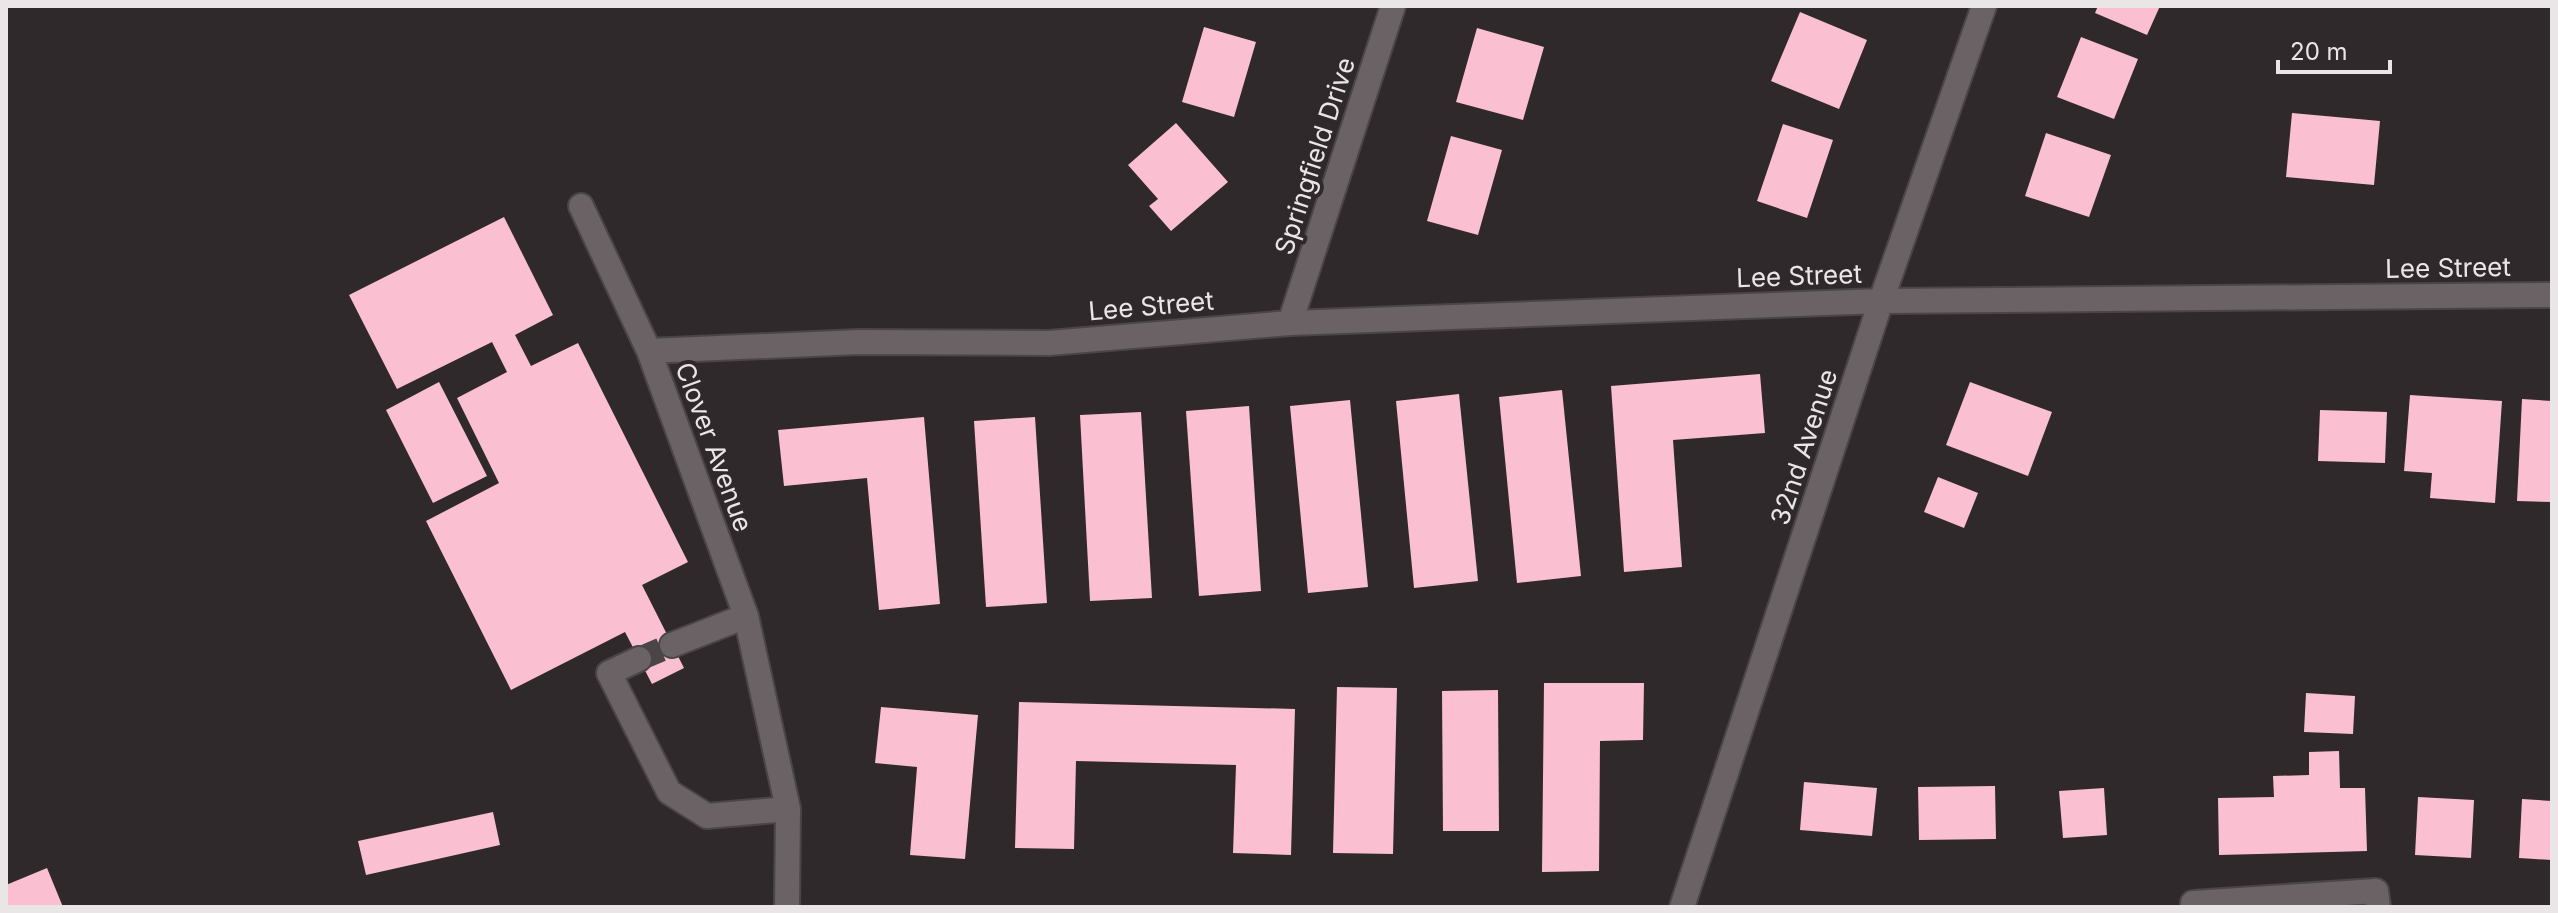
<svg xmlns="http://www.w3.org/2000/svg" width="2558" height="913" font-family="Inter,sans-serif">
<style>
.building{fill:#fabfd1}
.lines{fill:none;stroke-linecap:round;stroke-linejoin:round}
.minor-tunnel{stroke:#4b4547;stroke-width:24;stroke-dasharray:24 12;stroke-linecap:butt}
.minor-casing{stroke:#4a4546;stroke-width:28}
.minor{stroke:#6a6264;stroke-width:24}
.labels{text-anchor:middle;stroke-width:8;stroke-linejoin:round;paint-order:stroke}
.street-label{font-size:26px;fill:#eae6e7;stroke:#2f292b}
</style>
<rect width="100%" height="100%" fill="#2f292b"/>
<path class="building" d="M2098,6H2160L2147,35L2095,13Z
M1800,12L1867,40L1839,109L1771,81Z
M1204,27L1256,42L1234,117L1182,102Z
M1477,28L1544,47L1523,120L1456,102Z
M2081,37L2138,59L2114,119L2057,97Z
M2292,113L2380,121L2374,185L2286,177Z
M1176,123L1228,182L1171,231L1149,206L1158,199L1128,165Z
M1783,124L1833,140L1807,218L1757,201Z
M2046,133L2111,155L2089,217L2025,196Z
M1451,136L1502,150L1478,235L1427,221Z
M504,217L553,315L515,335L531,366L578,343L688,562L642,585L684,668L652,684L625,632L511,690L426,521L499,483L457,398L507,372L492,342L397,389L349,295Z
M1760,374L1765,433L1673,440L1682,567L1624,572L1611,386Z
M439,382L487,476L433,503L386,410Z
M1970,382L2052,412L2028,476L1946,445Z
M1562,390L1581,576L1517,583L1499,397Z
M1459,394L1478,581L1414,588L1396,401Z
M2410,395L2502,401L2495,503L2430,498L2432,473L2404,471Z
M2522,399L2552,401V502L2517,501Z
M1350,400L1368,587L1308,593L1290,406Z
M1249,406L1261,591L1199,596L1186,411Z
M2320,410L2387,412L2385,463L2318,461Z
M1141,412L1152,598L1090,601L1080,415Z
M924,417L940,604L879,610L867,478L784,486L778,430Z
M1035,417L1047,603L986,607L974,421Z
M1938,477L1978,493L1964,528L1924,512Z
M1544,683H1644L1643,740L1600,741L1599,871L1542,872Z
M1337,687L1397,688L1393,854L1333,853Z
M1498,690L1499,831H1443L1442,691Z
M2306,693L2355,696L2353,734L2304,732Z
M1019,702L1295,709L1291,855L1233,853L1236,765L1076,761L1074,849L1015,848Z
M881,707L978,715L965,859L910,855L917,767L875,763Z
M2339,751L2340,788H2365L2367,851L2219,855L2218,798L2274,797L2273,776L2309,775V752Z
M1804,782L1877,788L1872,836L1800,830Z
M1995,786L1996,839L1919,840L1918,787Z
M2104,788L2107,835L2063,838L2059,791Z
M2418,797L2474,800L2471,858L2415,855Z
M2522,799L2552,801V860L2519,858Z
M493,812L500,845L366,875L358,841Z
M47,868L63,907H6V885Z"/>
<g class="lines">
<path class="minor-tunnel" d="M639,659L672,645"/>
<defs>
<path id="minor" d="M581,206L649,351
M1290,323L1393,6
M672,645L746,616
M639,659L609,673L669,792L707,816L788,809
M787,907L788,809L746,616L649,351L859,342L1049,343L1290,323L1881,301L2552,295
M1682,907L1881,301L1984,6
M2193,907V903L2376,891L2378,907"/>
</defs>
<use href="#minor" class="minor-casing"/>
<use href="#minor" class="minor"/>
</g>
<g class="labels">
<g class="street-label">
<text transform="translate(1315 156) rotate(-72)" y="9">Springfield Drive</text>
<text transform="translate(2448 268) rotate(-1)" y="9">Lee Street</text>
<text transform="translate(1799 276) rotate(-2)" y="9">Lee Street</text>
<text transform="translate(1151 306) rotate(-5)" y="9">Lee Street</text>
<text transform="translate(714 447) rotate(70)" y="9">Clover Avenue</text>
<text transform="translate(1804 447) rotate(-72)" y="9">32nd Avenue</text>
</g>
</g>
<rect width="2558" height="913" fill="none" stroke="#eae6e7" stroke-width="16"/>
<path d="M2278 60v12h112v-12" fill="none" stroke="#eae6e7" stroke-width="4"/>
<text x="2290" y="60" font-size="24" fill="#eae6e7" stroke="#2f292b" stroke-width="6" paint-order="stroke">20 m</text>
</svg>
